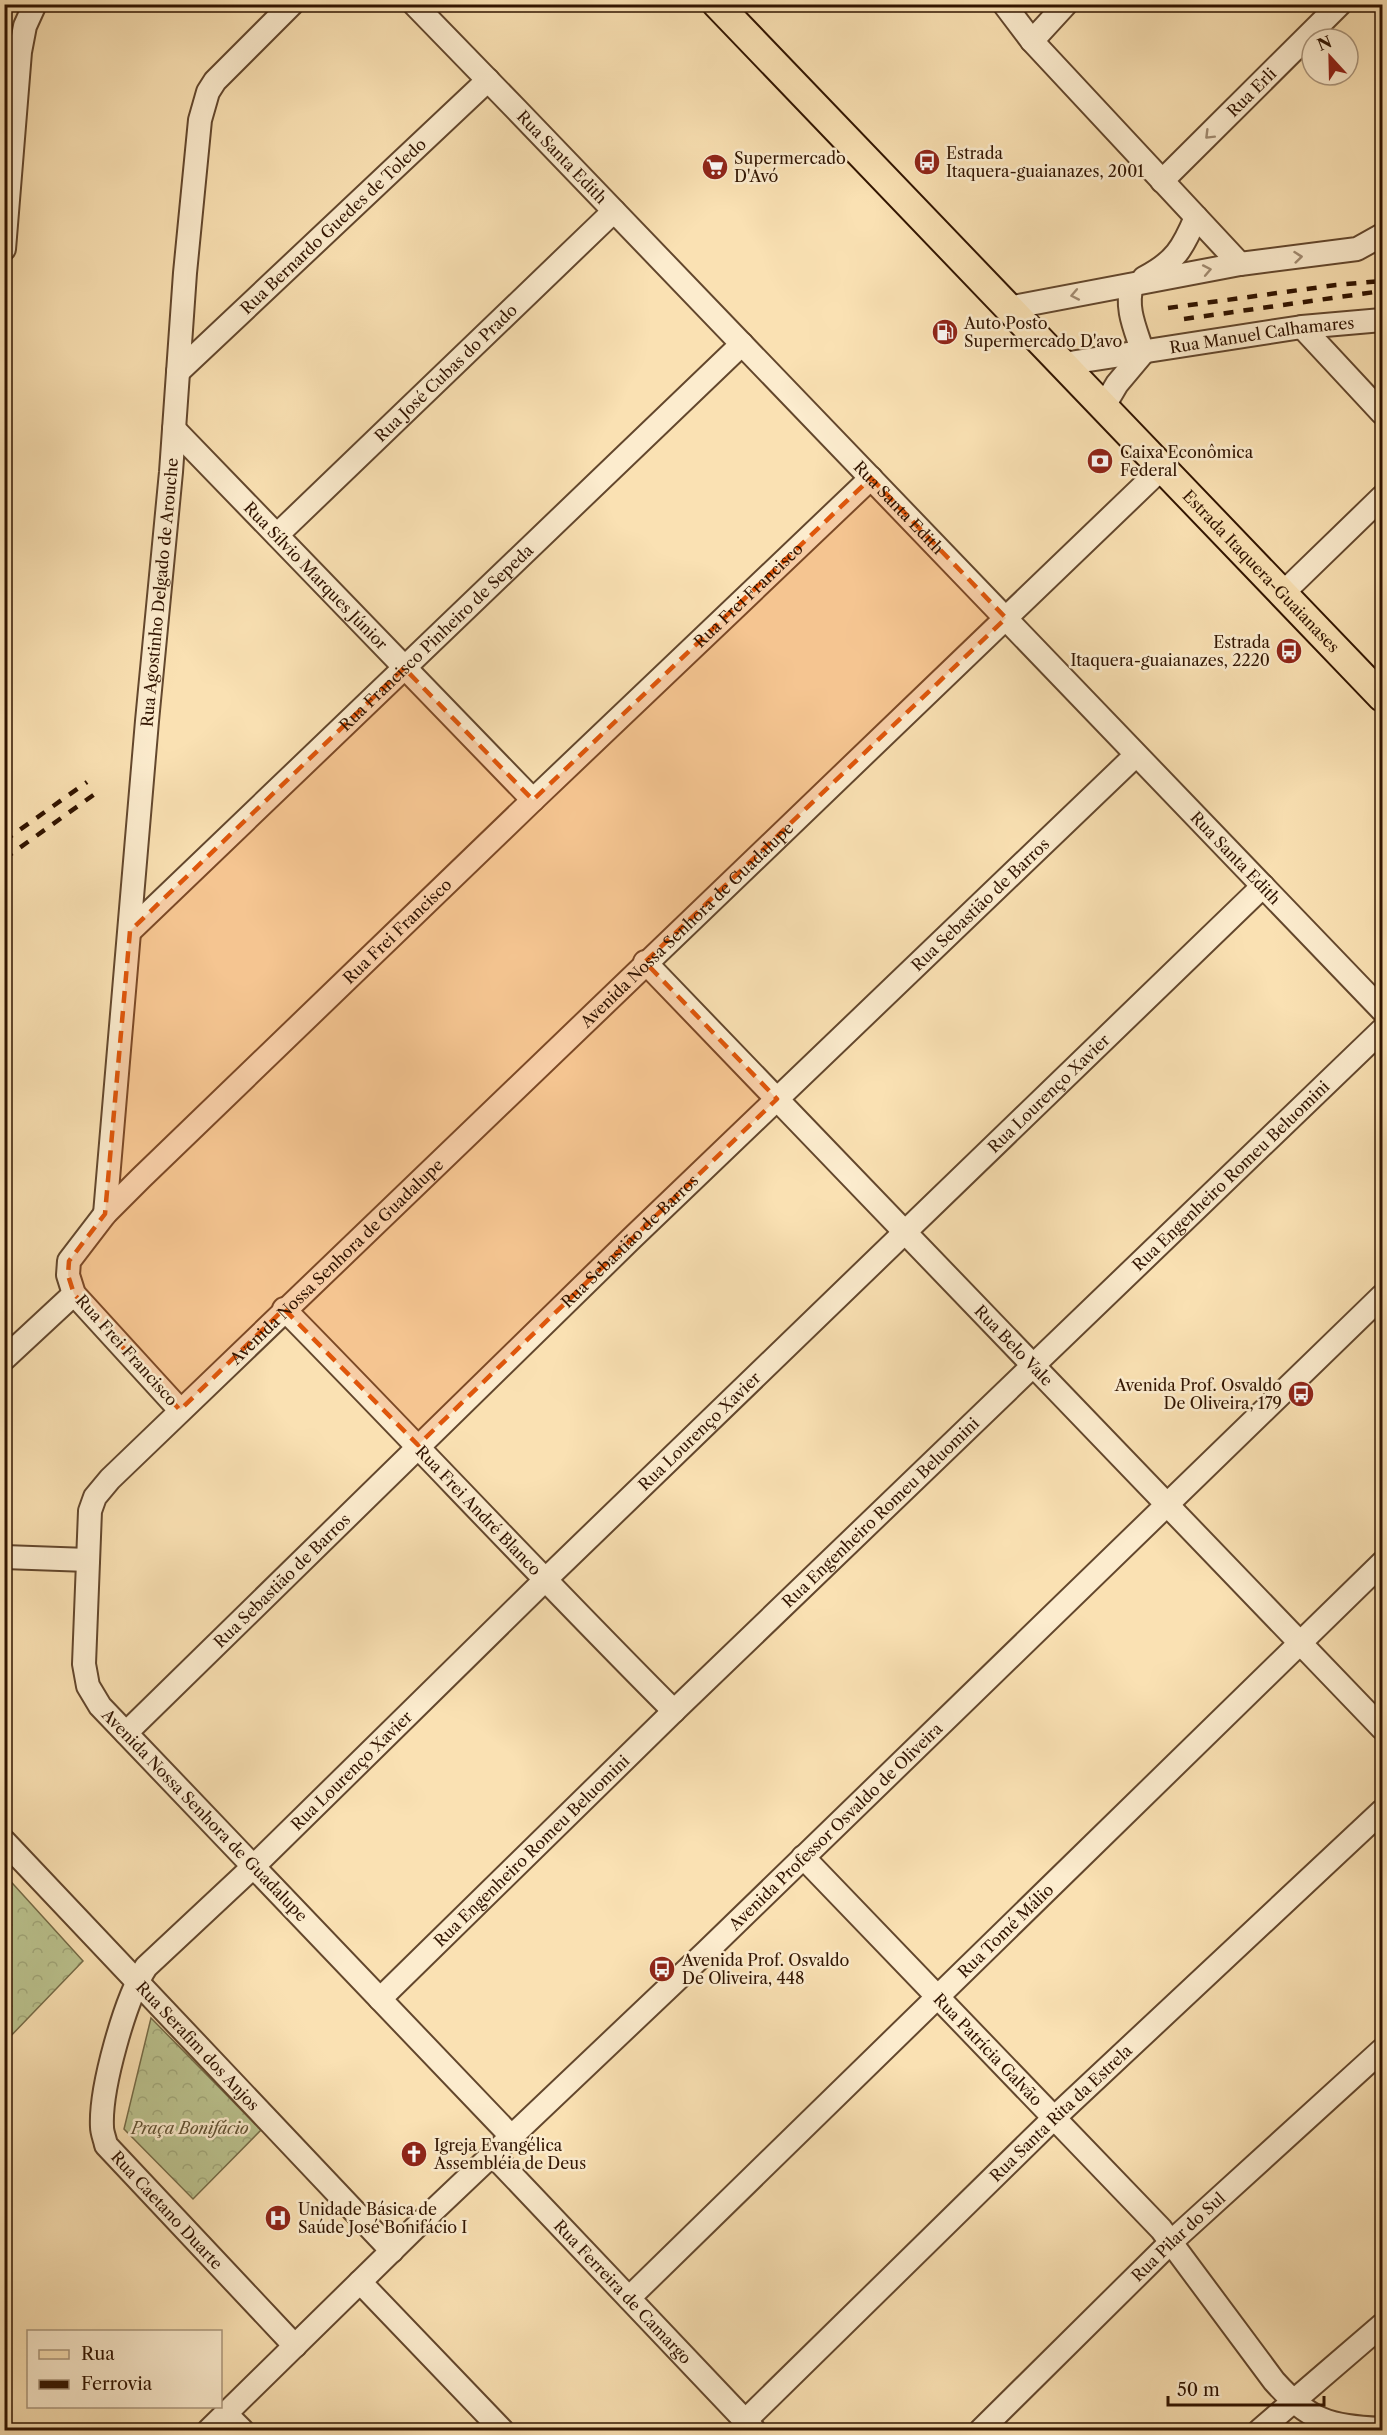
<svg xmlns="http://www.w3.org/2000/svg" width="1387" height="2435" font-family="'Libre Caslon Text',serif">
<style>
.forest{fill:url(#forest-crowns);stroke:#766c48;stroke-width:1.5}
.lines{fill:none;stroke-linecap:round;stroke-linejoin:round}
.minor-casing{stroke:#63472d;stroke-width:26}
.major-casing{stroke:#311400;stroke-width:32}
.minor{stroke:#fcecce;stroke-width:22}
.major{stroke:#fae1b3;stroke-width:28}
.rail{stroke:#311400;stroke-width:4.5;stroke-dasharray:10 10;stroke-linecap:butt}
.oneway{stroke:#a18b71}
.marked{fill:#df560b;fill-opacity:0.2;stroke:#df560b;stroke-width:4.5;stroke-dasharray:12 8;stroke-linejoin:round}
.labels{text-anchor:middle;stroke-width:5;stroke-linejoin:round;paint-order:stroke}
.street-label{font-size:16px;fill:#311400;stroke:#fcecce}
.poi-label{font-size:16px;fill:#311400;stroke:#fcecce;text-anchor:start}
.park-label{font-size:16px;font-style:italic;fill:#615132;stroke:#fcecce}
</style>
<defs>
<pattern id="forest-crowns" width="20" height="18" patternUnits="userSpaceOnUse" patternTransform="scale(1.5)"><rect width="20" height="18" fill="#bbc38f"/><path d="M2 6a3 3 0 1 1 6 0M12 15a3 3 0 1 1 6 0" fill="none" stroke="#a1a77a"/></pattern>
</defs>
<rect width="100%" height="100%" fill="#fae1b3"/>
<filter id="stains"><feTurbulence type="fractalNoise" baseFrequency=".00333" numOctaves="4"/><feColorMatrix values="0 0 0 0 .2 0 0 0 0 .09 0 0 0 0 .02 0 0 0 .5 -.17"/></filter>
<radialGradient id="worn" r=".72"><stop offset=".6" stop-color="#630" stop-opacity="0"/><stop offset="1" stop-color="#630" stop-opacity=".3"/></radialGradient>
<path class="forest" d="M4,1874L83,1961L5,2042H4Z
M151,2018L261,2130L193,2199L124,2129Z"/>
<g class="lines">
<defs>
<g id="minor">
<path id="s1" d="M414,4L516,109L1382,1010"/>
<path d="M1004,4L1032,41L1240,264"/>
<path d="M1032,41L1066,4"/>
<path id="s2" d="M1162,181L1340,4"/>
<path d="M4,249L20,52L25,26L35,4"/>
<path d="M1144,278C1175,262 1183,248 1196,217"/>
<path d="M1132,285C1125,309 1136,330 1143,353"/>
<path d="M1008,308L1240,264L1357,249L1382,235"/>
<path d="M1302,327L1382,413"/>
<path id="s3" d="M1063,364L1302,327L1382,320"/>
<path id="s4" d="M178,372L488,80"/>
<path d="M1104,406L1117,384L1143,353"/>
<path id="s5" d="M174,429L533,800"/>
<path id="s6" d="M277,535L614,211"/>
<path d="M1283,593L1382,497"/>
<path id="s7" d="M130,931L742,344"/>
<path id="s8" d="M645,962L1382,1728"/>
<path id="s9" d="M105,1214L147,721L171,472L185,273L200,120L208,92L215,81L292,4"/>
<path id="s10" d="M284,1309C415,1442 542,1579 674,1711"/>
<path d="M4,1359L74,1294"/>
<path id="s11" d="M180,1410L74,1294L68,1275L69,1261L105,1214L141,1178L533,800L871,478"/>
<path d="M4,1557L88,1560"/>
<path id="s12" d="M126,1733L630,1240L1136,755"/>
<path id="s13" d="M4,1841L392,2251"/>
<path id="s14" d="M803,1857L1161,2229L1274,2381C1310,2421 1328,2426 1382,2429"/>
<path id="s15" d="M380,1999L674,1711L1382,1030"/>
<path id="s16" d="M511,2136L100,1706L88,1686L84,1664L90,1511L95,1497L110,1479L1162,468"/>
<path id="s17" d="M492,2154L754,2430"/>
<path d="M360,2282L502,2430"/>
<path id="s18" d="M629,2298L1382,1563"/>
<path id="s19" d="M295,2346L106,2145C105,2139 102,2133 102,2127C100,2089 125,1999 146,1967L254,1866L545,1580L1263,886"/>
<path d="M226,2414L242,2430"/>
<path id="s20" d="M745,2421L1054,2118L1382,1811"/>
<path id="s21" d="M209,2430L414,2229L706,1952L1382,1296"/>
<path id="s22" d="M981,2430L1171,2242L1382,2050"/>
<path d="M1260,2430L1382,2325"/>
</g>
<g id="major">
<path id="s23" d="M717,4L1382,697"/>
</g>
</defs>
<use href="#minor" class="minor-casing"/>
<use href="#major" class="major-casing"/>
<use href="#minor" class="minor"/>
<use href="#major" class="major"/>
<path class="rail" d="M1168,308L1336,285L1382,281
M1184,319L1382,291
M4,841L87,782
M4,859L99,791"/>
</g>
<defs><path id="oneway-chevron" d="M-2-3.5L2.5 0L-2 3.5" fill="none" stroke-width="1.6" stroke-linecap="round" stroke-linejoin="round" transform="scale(1.5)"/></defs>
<g class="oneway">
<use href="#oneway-chevron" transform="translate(1209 135) rotate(135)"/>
<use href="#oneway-chevron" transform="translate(1298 257) rotate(-6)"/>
<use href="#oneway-chevron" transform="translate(1207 270) rotate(-11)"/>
<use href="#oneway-chevron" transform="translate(1075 295) rotate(169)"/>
</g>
<path class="marked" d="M871,478L1006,618L645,962L777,1099L418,1445L284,1309L180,1410L74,1294L68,1275L69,1261L105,1214L130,931L404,668L533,800Z"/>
<defs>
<symbol id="bus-disc" viewBox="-11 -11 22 22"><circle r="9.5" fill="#8f2418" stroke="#fcecce"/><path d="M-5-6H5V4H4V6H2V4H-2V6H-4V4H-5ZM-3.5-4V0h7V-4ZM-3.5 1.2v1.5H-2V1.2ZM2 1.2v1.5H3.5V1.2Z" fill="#fff"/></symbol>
<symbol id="supermarket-disc" viewBox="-11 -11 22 22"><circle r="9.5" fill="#8f2418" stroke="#fcecce"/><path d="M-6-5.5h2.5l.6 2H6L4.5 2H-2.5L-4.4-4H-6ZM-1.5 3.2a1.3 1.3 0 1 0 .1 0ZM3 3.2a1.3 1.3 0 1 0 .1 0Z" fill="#fff"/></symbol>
<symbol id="fuel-disc" viewBox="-11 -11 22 22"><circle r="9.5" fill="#8f2418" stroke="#fcecce"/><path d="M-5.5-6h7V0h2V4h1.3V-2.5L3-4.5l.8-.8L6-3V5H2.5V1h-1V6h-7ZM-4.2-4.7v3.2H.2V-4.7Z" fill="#fff"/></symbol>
<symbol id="bank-disc" viewBox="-11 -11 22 22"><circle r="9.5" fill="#8f2418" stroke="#fcecce"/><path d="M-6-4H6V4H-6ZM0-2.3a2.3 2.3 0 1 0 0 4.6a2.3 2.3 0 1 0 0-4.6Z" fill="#fff"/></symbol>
<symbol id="church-disc" viewBox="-11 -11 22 22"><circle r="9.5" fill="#8f2418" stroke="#fcecce"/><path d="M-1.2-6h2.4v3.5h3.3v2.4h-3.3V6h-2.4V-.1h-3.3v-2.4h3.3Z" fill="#fff"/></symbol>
<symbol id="hospital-disc" viewBox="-11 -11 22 22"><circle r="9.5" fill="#8f2418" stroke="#fcecce"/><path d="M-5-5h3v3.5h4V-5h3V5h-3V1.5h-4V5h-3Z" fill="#fff"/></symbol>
</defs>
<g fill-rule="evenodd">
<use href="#bus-disc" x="912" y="147" width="30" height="30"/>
<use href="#supermarket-disc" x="700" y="152" width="30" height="30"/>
<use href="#fuel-disc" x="930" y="317" width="30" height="30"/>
<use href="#bank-disc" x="1085" y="446" width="30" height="30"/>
<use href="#bus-disc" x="1274" y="636" width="30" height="30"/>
<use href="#bus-disc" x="1286" y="1379" width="30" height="30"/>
<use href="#bus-disc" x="647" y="1954" width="30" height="30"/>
<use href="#church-disc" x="399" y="2139" width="30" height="30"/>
<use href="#hospital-disc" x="263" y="2203" width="30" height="30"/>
</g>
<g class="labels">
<g class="street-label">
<text dy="6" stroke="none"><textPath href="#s2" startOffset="126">Rua Erli</textPath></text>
<text dy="6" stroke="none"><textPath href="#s1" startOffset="213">Rua Santa Edith</textPath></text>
<text dy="6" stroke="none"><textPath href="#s4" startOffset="213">Rua Bernardo Guedes de Toledo</textPath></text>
<text dy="6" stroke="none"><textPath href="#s3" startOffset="201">Rua Manuel Calhamares</textPath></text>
<text dy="6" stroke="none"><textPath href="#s6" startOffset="234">Rua José Cubas do Prado</textPath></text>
<text dy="6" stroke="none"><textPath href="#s1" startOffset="699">Rua Santa Edith</textPath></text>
<text dy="6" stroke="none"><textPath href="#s23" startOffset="786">Estrada Itaquera-Guaianases</textPath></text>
<text dy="6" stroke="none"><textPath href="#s5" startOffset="204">Rua Sílvio Marques Júnior</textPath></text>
<text dy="6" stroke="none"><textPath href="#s9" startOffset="624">Rua Agostinho Delgado de Arouche</textPath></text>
<text dy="6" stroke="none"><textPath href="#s11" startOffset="1143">Rua Frei Francisco</textPath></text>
<text dy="6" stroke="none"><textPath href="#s7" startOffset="424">Rua Francisco Pinheiro de Sepeda</textPath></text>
<text dy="6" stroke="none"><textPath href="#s1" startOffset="1185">Rua Santa Edith</textPath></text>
<text dy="6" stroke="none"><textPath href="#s12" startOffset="1190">Rua Sebastião de Barros</textPath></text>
<text dy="6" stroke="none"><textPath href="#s16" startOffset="1632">Avenida Nossa Senhora de Guadalupe</textPath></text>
<text dy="6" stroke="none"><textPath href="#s11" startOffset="657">Rua Frei Francisco</textPath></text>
<text dy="6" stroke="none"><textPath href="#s19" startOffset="1718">Rua Lourenço Xavier</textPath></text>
<text dy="6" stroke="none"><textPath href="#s15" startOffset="1184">Rua Engenheiro Romeu Beluomini</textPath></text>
<text dy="6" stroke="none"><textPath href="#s12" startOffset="704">Rua Sebastião de Barros</textPath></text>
<text dy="6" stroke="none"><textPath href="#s16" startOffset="1146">Avenida Nossa Senhora de Guadalupe</textPath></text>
<text dy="6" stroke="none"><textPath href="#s8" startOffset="532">Rua Belo Vale</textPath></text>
<text transform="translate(127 1350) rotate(48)" y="6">Rua Frei Francisco</text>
<text dy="6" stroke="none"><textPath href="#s19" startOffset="1232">Rua Lourenço Xavier</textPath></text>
<text dy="6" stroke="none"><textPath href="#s10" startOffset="280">Rua Frei André Blanco</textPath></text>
<text dy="6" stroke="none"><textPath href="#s15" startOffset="698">Rua Engenheiro Romeu Beluomini</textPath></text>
<text dy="6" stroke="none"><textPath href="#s12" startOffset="218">Rua Sebastião de Barros</textPath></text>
<text dy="6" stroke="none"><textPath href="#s19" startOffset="746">Rua Lourenço Xavier</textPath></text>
<text transform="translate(205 1815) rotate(46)" y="6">Avenida Nossa Senhora de Guadalupe</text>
<text dy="6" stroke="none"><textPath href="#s21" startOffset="870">Avenida Professor Osvaldo de Oliveira</textPath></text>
<text dy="6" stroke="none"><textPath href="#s15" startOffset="212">Rua Engenheiro Romeu Beluomini</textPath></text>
<text dy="6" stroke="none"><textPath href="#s18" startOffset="526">Rua Tomé Málio</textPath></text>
<text dy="6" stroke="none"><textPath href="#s13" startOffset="282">Rua Serafim dos Anjos</textPath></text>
<text dy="6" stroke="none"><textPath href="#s14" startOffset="267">Rua Patrícia Galvão</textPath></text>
<text dy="6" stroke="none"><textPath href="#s20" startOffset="441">Rua Santa Rita da Estrela</textPath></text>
<text transform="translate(167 2210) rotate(47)" y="6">Rua Caetano Duarte</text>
<text dy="6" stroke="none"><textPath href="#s22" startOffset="276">Rua Pilar do Sul</textPath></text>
<text dy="6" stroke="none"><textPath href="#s17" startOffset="190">Rua Ferreira de Camargo</textPath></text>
</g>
<g class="poi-label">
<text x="946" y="159">Estrada<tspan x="946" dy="18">Itaquera-guaianazes, 2001</tspan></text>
<text x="734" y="164">Supermercado<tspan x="734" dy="18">D'Avó</tspan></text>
<text x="964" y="329">Auto Posto<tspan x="964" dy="18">Supermercado D'avo</tspan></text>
<text x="1120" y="458">Caixa Econômica<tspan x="1120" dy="18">Federal</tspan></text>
<text x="1270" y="648" text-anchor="end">Estrada<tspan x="1270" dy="18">Itaquera-guaianazes, 2220</tspan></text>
<text x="1282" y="1391" text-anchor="end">Avenida Prof. Osvaldo<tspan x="1282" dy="18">De Oliveira, 179</tspan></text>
<text x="682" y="1966">Avenida Prof. Osvaldo<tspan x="682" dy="18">De Oliveira, 448</tspan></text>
<text x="434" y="2151">Igreja Evangélica<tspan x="434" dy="18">Assembléia de Deus</tspan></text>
<text x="298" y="2215">Unidade Básica de<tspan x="298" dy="18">Saúde José Bonifácio I</tspan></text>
</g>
<g class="park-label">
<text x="190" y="2134">Praça Bonifácio</text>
</g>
</g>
<rect width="1387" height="2435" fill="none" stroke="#fae1b3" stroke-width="24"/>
<rect x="6" y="6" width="1375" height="2423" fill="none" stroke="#311400" stroke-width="3"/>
<rect x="12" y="12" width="1363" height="2411" fill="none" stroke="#311400" stroke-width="1.5"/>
<rect x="27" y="2330" width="195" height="78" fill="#fcecce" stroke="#ab967c" stroke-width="1.5"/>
<rect x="39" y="2350" width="30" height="9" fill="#fae1b3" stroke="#ab967c" stroke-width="1.5"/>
<text x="81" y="2360" font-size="18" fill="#311400">Rua</text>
<rect x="39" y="2380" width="30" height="9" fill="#311400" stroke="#ab967c" stroke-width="1.5"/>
<text x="81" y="2390" font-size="18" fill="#311400">Ferrovia</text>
<g transform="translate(1330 57) rotate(338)"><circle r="28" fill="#fcecce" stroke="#ab967c" stroke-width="1.5"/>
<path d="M0-4.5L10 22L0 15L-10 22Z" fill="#8f2418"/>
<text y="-9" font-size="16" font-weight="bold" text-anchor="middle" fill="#311400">N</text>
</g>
<path d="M1168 2396v9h156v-9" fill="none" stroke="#311400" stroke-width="3"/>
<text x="1177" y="2396" font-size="18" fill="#311400" stroke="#fcecce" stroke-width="4.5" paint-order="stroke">50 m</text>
<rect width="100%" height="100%" filter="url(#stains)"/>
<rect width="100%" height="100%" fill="url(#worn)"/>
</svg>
